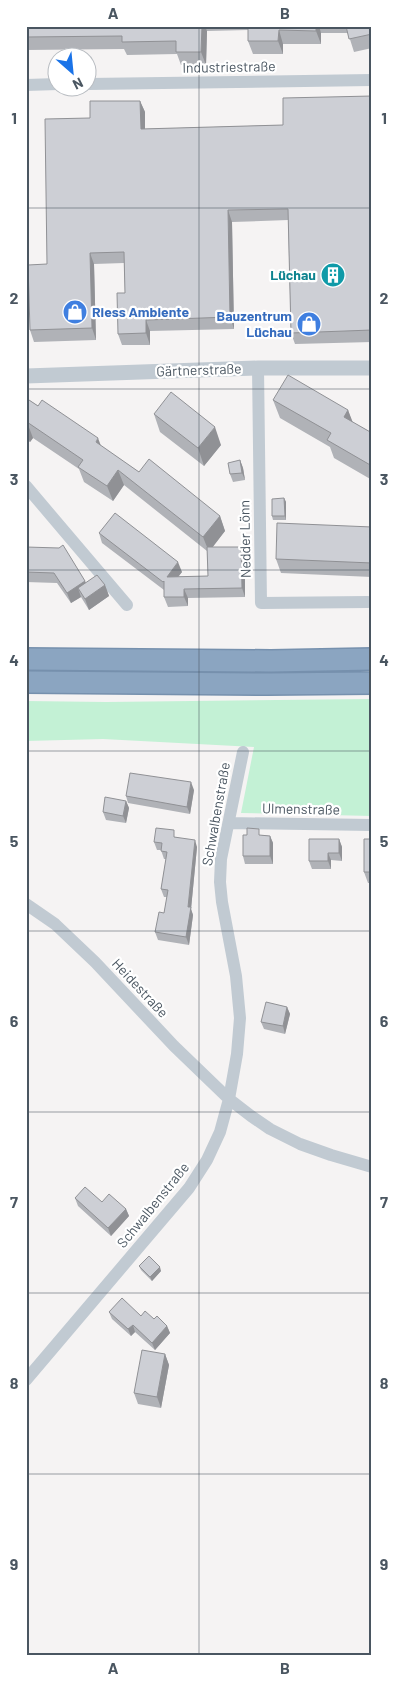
<svg xmlns="http://www.w3.org/2000/svg" width="398" height="1682" font-family="Barlow,sans-serif">
<style>
.green{fill:#c3f1d5}
.lines{fill:none;stroke-linecap:round;stroke-linejoin:round}
.motorway-casing{stroke:#7690ad;stroke-width:24}
.minor{stroke:#c1cad2;stroke-width:12}
.tertiary{stroke:#c1cad2;stroke-width:15}
.motorway{stroke:#8ba5c1;stroke-width:21}
.wall{fill:#b0b2b7}
.shaded-wall{fill:#909195}
.building{fill:#cdcfd5;stroke:#909195}
.grid{fill:none;stroke:#4a5661;stroke-width:1;stroke-opacity:0.55}
.labels{text-anchor:middle;stroke-width:4.5;stroke-linejoin:round;paint-order:stroke}
.street-label{font-size:14px;fill:#4a5661;stroke:#fff}
.culture-label{font-size:14px;font-weight:bold;fill:#0d838f;stroke:#fff;text-anchor:end}
.shop-label{font-size:14px;font-weight:bold;fill:#366cbe;stroke:#fff;text-anchor:start}
.neatline{fill:none;stroke:#4a5661;stroke-width:2}
.grid-label{font-size:16px;text-anchor:middle;font-weight:bold;fill:#4a5661}
</style>
<rect width="100%" height="100%" fill="#f5f3f3"/>
<path class="green" d="M372,699V816L241,813L254,747L103,739L26,741V701L106,702Z"/>
<g class="lines">
<defs>
<path id="motorway" d="M26,659L271,661L372,659
M26,682L268,684L372,683"/>
</defs>
<use href="#motorway" class="motorway-casing"/>
<path class="minor" d="M88,84L372,80
M26,85L58,84
M258,368L261,603L368,602
M26,486L127,605
M229,823L372,825
M26,904L55,924L95,962L174,1046L229,1099L251,1116L270,1129L300,1144L331,1155L372,1167
M26,1380L189,1188L207,1160L220,1132L229,1099L237,1054L240,1018L236,976L222,902L220,882L221,859L243,752"/>
<path class="tertiary" d="M26,376L258,368H372"/>
<use href="#motorway" class="motorway"/>
</g>
<path class="wall" d="M26,26H372V48L354,52L348,33H321V44H283V54H253L248,41V30L207,31L206,65H181L177,54L127,55L124,49L26,50Z
M372,96V342L295,344L291,333L288,220L232,222L234,329L150,331V345H122L118,334L125,293L124,263L94,264L96,340L34,342L30,330L47,264L90,118L140,101L145,112V129L283,125Z
M26,173L27,176L29,225H26Z
M26,398L101,446L139,472L220,516L225,531L212,547H241L245,556V597L188,598V606L168,607L164,597V590L102,543L99,533L182,572L178,577L208,576L207,551L124,485L113,501L84,482L79,469L33,438L30,442L26,440Z
M273,400L348,410L352,422L372,433V480L334,458L330,447L280,418Z
M154,414L221,445L204,466L160,432Z
M240,460L243,468L245,480L233,482L230,474Z
M284,498L286,502V520H273L272,516Z
M372,527V577L281,573L276,559Z
M26,547L85,581L86,583L105,585L109,596L89,610L81,597L71,603L57,583L26,582Z
M194,790L190,814L128,803L126,796Z
M126,801L129,808L126,823L106,820L103,812Z
M262,835L270,836L273,843V864H245L243,856Z
M177,837L197,847L191,909L193,915L189,945L158,940L155,932L164,913L167,897H164L161,889L166,859H164L161,850H157L154,842Z
M339,839L342,847V861L331,860V869H312L309,861Z
M372,839V883H368L364,872Z
M287,1007L290,1014L285,1034L264,1029L261,1022Z
M75,1198L126,1209L129,1216L111,1236L78,1206Z
M139,1266L161,1271L152,1281L141,1270Z
M109,1312L141,1316L154,1319L167,1326L170,1333L155,1350L135,1332L131,1336L112,1319Z
M165,1354L169,1365L161,1408L138,1404L134,1393Z"/>
<path class="shaded-wall" d="M202,26H205L207,31L206,65L201,52Z
M316,26H319L321,33V44L316,31Z
M279,30L283,44V54L278,41Z
M140,101L145,112V140L141,129Z
M26,173L27,176L29,225L26,218Z
M228,210L232,222L234,329L230,317Z
M90,253L94,264L96,340L92,328Z
M146,320L150,331V345L146,333Z
M348,410L355,428L344,417Z
M27,422L33,438L30,442L26,433V424Z
M215,427L221,445L204,466L198,448Z
M98,438L104,454L96,442Z
M240,460L243,468L245,480L242,473Z
M118,470L124,485L113,501L107,486Z
M284,498L286,502V520L285,516Z
M220,516L225,531L209,552L203,537Z
M241,547L245,556V597L242,588Z
M178,562L182,572L170,587L167,577Z
M85,581L89,591L78,588L81,597L71,603L67,593Z
M105,585L109,596L89,610L85,599Z
M184,589L188,598V606L184,597Z
M191,782L194,790L190,814L187,807Z
M126,801L129,808L126,823L123,816Z
M270,836L273,843V864L270,856Z
M339,839L342,847V861L339,853Z
M195,840L197,847L191,909L193,915L189,945L186,937L188,907Z
M328,853L331,860V869L328,861Z
M287,1007L290,1014L285,1034L283,1026Z
M126,1209L129,1216L111,1236L108,1228Z
M160,1267L161,1271L152,1281L150,1277Z
M133,1325L135,1332L131,1336L128,1329Z
M167,1326L170,1333L155,1350L152,1343Z
M165,1354L169,1365L161,1408L157,1397Z"/>
<path class="building" d="M26,26H202L201,52H176V41L122,42V36L26,37Z
M248,26H316V31L279,30L278,41H248Z
M346,26H372V34L349,39Z
M372,96V330L291,333L288,209L228,210L230,317L146,320V333L118,334L117,293H125L124,252L90,253L92,328L30,330L28,265L47,264L45,119L90,118V101H140L141,129L283,125V98Z
M288,375L348,410L344,417L372,433V466L327,440L331,433L273,400Z
M171,392L215,427L198,448L154,414Z
M26,398L38,406L42,400L98,438L96,442L139,472L149,459L220,516L203,537L118,470L107,486L78,467L83,460L27,422L26,424Z
M240,460L242,473L230,474L228,463Z
M284,498L285,516H272V499Z
M115,513L178,562L167,577L208,576L207,547H241L242,588L184,589V597H164V581L163,582L99,533Z
M277,523L372,527V563L276,559Z
M63,545L85,581L67,593L54,573L26,572V547L59,548Z
M97,575L105,585L85,599L78,588Z
M130,773L191,782L187,807L126,796Z
M105,797L126,801L123,816L103,812Z
M156,828L174,830V837L195,840L188,907H191L186,937L155,932L159,912L164,913L168,890L161,889L167,852L161,851L162,843L154,842Z
M247,828L259,829V835L270,836V856H243V835H247Z
M309,839H339V853H328V861H309Z
M364,839H372V872H364Z
M266,1002L287,1007L283,1026L261,1022Z
M85,1187L102,1202L109,1194L126,1209L108,1228L75,1198Z
M149,1256L160,1267L150,1277L139,1266Z
M122,1298L141,1316L145,1311L154,1319L157,1316L167,1326L152,1343L133,1325L128,1329L109,1312Z
M142,1350L165,1354L157,1397L134,1393Z"/>
<path class="grid" d="M199,26V1656M26,208H372M26,389H372M26,570H372M26,751H372M26,931H372M26,1112H372M26,1293H372M26,1474H372"/>
<defs>
<symbol id="building-disc" viewBox="-11 -11 22 22"><circle r="9.5" fill="#0f9aa8" stroke="#fff"/><path d="M-4-6H4V6H1V3H-1V6H-4ZM-2.5-4.3h1.7v1.8h-1.7ZM.8-4.3h1.7v1.8H.8ZM-2.5-1h1.7V.8h-1.7ZM.8-1h1.7V.8H.8Z" fill="#fff"/></symbol>
<symbol id="shop-disc" viewBox="-11 -11 22 22"><circle r="9.5" fill="#3f7fe0" stroke="#fff"/><path d="M-5-2.5h2.3a2.7 3.5 0 0 1 5.4 0H5L5.5 6h-11ZM-1.5-2.5h3a1.5 2.3 0 0 0-3 0Z" fill="#fff"/></symbol>
</defs>
<g fill-rule="evenodd">
<use href="#building-disc" x="319" y="261" width="28" height="28"/>
<use href="#shop-disc" x="61" y="298" width="28" height="28"/>
<use href="#shop-disc" x="295" y="310" width="28" height="28"/>
</g>
<g class="labels">
<g class="street-label">
<text transform="translate(229 67) rotate(-1)" y="5">Industriestraße</text>
<text transform="translate(199 370) rotate(-2)" y="5">Gärtnerstraße</text>
<text transform="translate(245 539) rotate(-91)" y="5">Nedder Lönn</text>
<text transform="translate(301 809) rotate(1)" y="5">Ulmenstraße</text>
<text transform="translate(216 814) rotate(-80)" y="5">Schwalbenstraße</text>
<text transform="translate(140 988) rotate(47)" y="5">Heidestraße</text>
<text transform="translate(153 1205) rotate(-51)" y="5">Schwalbenstraße</text>
</g>
<g class="culture-label">
<text x="316" y="280">Lüchau</text>
</g>
<g class="shop-label">
<text x="92" y="317">Riess Ambiente</text>
<text x="292" y="321" text-anchor="end">Bauzentrum<tspan x="292" dy="16">Lüchau</tspan></text>
</g>
</g>
<rect width="398" height="1682" fill="none" stroke="#ffffff" stroke-width="55"/>
<g transform="translate(72 72) rotate(153)"><circle r="24" fill="#ffffff" stroke="#b7bbc0"/>
<path d="M0-4L9 19L0 12L-9 19Z" fill="#1a73e8"/>
<text y="-8" font-size="14" font-weight="bold" text-anchor="middle" fill="#4a5661">N</text>
</g>
<rect x="28" y="28" width="342" height="1626" class="neatline"/>
<g class="grid-label">
<text x="113" y="19">A</text>
<text x="285" y="19">B</text>
<text x="14" y="124">1</text>
<text x="384" y="124">1</text>
<text x="14" y="304">2</text>
<text x="384" y="304">2</text>
<text x="14" y="485">3</text>
<text x="384" y="485">3</text>
<text x="14" y="666">4</text>
<text x="384" y="666">4</text>
<text x="14" y="847">5</text>
<text x="384" y="847">5</text>
<text x="14" y="1027">6</text>
<text x="384" y="1027">6</text>
<text x="14" y="1208">7</text>
<text x="384" y="1208">7</text>
<text x="14" y="1389">8</text>
<text x="384" y="1389">8</text>
<text x="14" y="1570">9</text>
<text x="384" y="1570">9</text>
<text x="113" y="1674">A</text>
<text x="285" y="1674">B</text>
</g>
</svg>
